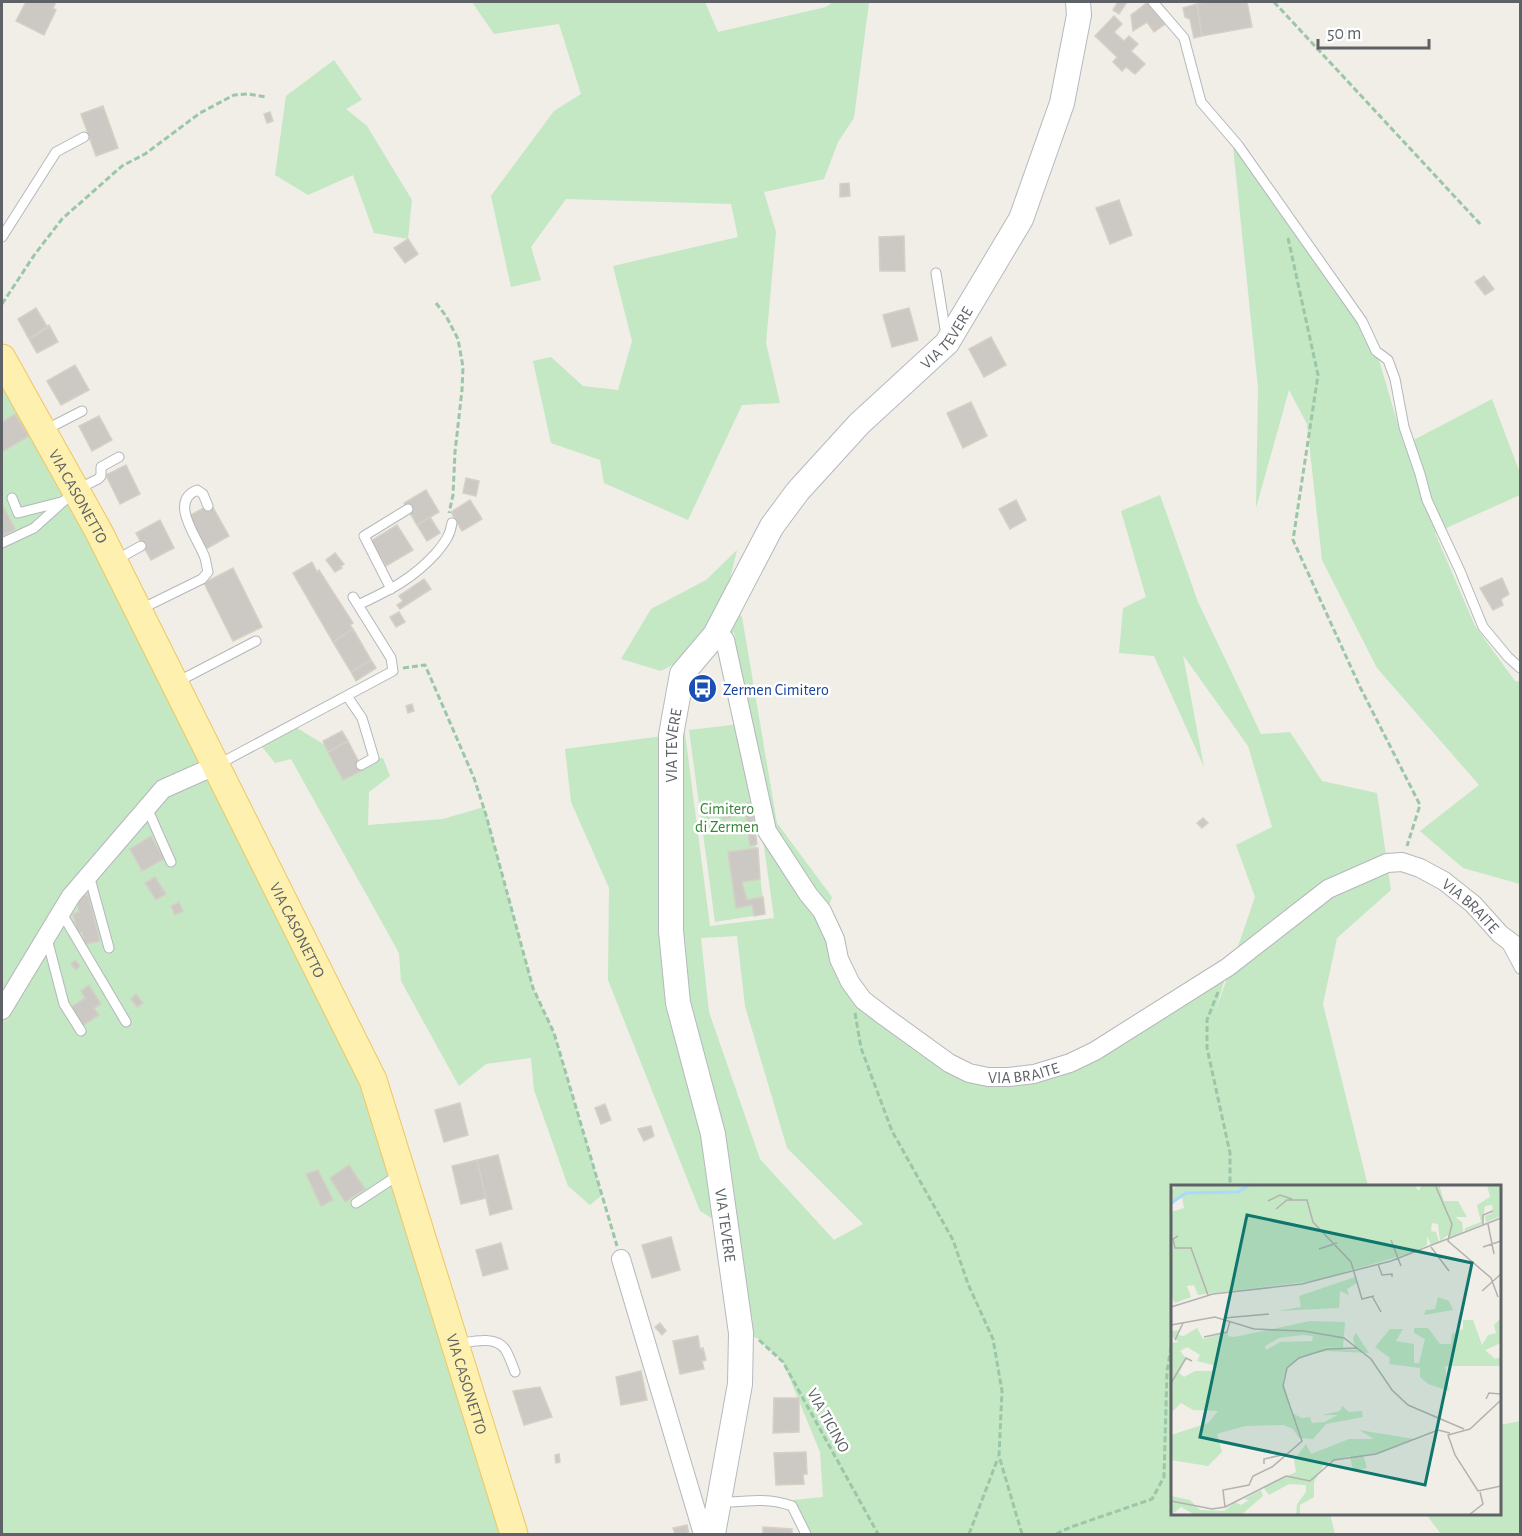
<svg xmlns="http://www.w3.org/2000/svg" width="1522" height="1536" font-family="'Alegreya Sans',sans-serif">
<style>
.green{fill:#c4e7c4;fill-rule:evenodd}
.building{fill:#ccc9c4;stroke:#d5d0c5;stroke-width:1.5}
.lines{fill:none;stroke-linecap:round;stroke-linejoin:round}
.lane-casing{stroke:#b4b7bb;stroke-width:11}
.street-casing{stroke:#b4b7bb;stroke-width:20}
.secondary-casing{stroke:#b5b9be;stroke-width:26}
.primary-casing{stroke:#f1c65f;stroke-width:29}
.path{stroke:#9bc6a7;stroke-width:3;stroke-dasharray:6 3;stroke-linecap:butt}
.lane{stroke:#fff;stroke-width:9}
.street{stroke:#fff;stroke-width:18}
.secondary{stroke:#fff;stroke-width:24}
.primary{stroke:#fef0ae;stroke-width:27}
.labels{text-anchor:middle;stroke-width:5;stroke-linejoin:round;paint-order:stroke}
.street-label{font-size:16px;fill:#5e6267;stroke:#fff}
.transit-label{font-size:16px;fill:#164399;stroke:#fff;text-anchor:start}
.park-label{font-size:16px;fill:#368639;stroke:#fff}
.inset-river{fill:none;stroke:#a9dafe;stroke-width:3}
.inset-road{fill:none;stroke:#b2b2b0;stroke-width:1.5}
.view{fill:#0f766e;fill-opacity:0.15;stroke:#0f766e;stroke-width:3}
.inset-edge{fill:none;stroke:#5e6267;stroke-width:3}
</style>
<rect width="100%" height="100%" fill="#f0eee7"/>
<path class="green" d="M472,2H705L718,32L826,7L833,2H869L854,118L838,142L824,179L764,192L776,232L766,343L780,403L742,405L688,520L604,483L600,460L551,443L533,361L551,357L583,386L618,390L632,341L613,266L738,237L731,204L566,199L531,247L541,280L511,287L491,196L554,111L581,94L559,24L494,34Z
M334,60L362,100L346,109L367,126L412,200L408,239L374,233L353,175L308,195L275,175L286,96Z
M1232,137L1371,333L1404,445L1492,399L1520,473V495L1435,533L1475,626L1515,681L1520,682V884L1463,868L1420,831L1479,785L1377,668L1322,560L1307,424L1289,390L1256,508L1258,388Z
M2,384L73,503L338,1009L505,1534H2Z
M1160,495L1198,602L1261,734L1290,732L1322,781L1377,793L1391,890L1337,938L1323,1004L1368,1186H1172V1514H1330L1335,1534H811L793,1500L823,1497L820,1452L783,1362L757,1338L741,1333L726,1227L700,1211L608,980L609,888L571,802L565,749L685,733L710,926L774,918L734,632L661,671L621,659L651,609L706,580L737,550L725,599L742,617L777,823L832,897L825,918L850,982L969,1073L1070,1063L1228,967L1215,1013L1255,897L1236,845L1272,827L1248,746L1183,655L1204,767L1154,656L1119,653L1123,608L1146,597L1121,511ZM737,936L745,1006L787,1148L863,1224L834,1240L760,1159L709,1012L701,938Z
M740,724L765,914L715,922L689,730Z
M292,725L325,745L343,780L363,770L361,765L374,758H383L390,776L369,792L368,825L443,819L484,807L533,988L554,1033L602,1195L590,1205L568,1186L534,1090L531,1058L486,1064L459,1086L401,981L399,953L291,759L275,763L259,743Z
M1520,1421V1534H1441L1426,1514H1500V1425Z"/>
<path class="building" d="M26,2H56L53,8L56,10L44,35L16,21Z
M1118,2H1127L1119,14L1113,10Z
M1148,2L1165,24L1154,32L1147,22L1133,31L1131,15Z
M1211,2H1247L1252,27L1202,36L1197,4Z
M1197,4L1202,36L1194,38L1190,19L1185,17L1183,8Z
M1114,16L1122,24L1114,32L1124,41L1129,36L1138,44L1131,51L1145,64L1135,74L1126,67L1122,71L1113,62L1117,57L1095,36Z
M103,106L118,148L96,156L81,114Z
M270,112L273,121L267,123L264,114Z
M849,183L850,196L840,197V184Z
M1119,200L1132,235L1110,244L1096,208Z
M904,236L905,271H880L879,237Z
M408,239L418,254L405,263L394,248Z
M1484,276L1494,289L1485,295L1475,282Z
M36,308L48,328L29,339L18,319Z
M909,308L918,340L892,347L883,315Z
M49,325L58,342L37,353L29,339Z
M991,337L1006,365L984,377L969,349Z
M75,365L89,390L61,405L47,381Z
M971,402L987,436L963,448L947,413Z
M15,414L29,436L2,452V422Z
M99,416L112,440L92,451L79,426Z
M126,465L140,494L120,504L106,475Z
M466,478L479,481L476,496L463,493Z
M426,490L439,512L417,525L404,503Z
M470,500L482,519L462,531L451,512Z
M1016,500L1026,520L1010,529L999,509Z
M2,504L15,529L2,536Z
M211,504L229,536L206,549L189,516Z
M430,517L440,533L427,541L417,525Z
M160,520L174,548L151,560L136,533Z
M397,525L413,550L386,566L371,541Z
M335,553L344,564L340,567L342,568L335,572L326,560Z
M312,562L317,572L319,570L353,623L350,625L353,629L333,642L293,573Z
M233,568L262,627L233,641L204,583Z
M1502,578L1509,594L1501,599L1503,605L1493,610L1480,588Z
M424,579L431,589L400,609L397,605L403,601L399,596Z
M399,612L405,622L396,627L390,617Z
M353,629L371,660L351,672L333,642Z
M371,660L376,668L356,681L351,672Z
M412,704L414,711L408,713L406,706Z
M342,731L348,741L328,752L323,741Z
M348,741L363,770L343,780L328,752Z
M751,802L757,844L750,846L744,804Z
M732,808L733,817L723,819L721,810Z
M1203,818L1208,823L1202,828L1197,823Z
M151,836L164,859L142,871L130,849Z
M758,848L760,879L742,882L747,900L763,897L765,914L754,916L752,905L736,908L728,852Z
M155,877L166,894L156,900L145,883Z
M88,894L100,941L85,944L82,932L78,933L73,914L79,912L76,898Z
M179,902L183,911L175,915L171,906Z
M75,960L80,966L76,970L71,964Z
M89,985L101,1004L94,1008L99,1015L82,1026L70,1008L85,998L81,991Z
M136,994L143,1003L137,1007L131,999Z
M460,1103L468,1135L444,1142L435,1110Z
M605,1104L611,1120L601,1124L595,1108Z
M651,1126L654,1136L644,1141L638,1129Z
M498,1155L512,1209L490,1215L477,1160Z
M477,1160L486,1198L461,1204L452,1166Z
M349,1165L365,1189L345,1202L330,1178Z
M318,1170L333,1200L321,1206L306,1174Z
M671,1237L680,1270L652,1278L642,1245Z
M501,1243L508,1269L483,1276L476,1250Z
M660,1323L666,1331L662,1335L655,1327Z
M698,1336L700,1349L703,1348L706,1360L702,1361L704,1369L680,1374L673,1341Z
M641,1371L647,1400L621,1405L616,1377Z
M540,1387L552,1417L524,1425L513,1391Z
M774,1398H799V1432L773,1433Z
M806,1452L807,1474H803L804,1484L776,1485L774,1453Z
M559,1454L560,1462L556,1463L555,1455Z
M687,1525L689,1534H675L673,1528Z
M763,1527L792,1529V1534H763Z"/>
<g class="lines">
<defs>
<path id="lane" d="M1153,2L1184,38L1201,102L1238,145L1362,321L1376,351L1388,360L1395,379L1404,427L1420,474L1427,500L1460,571L1483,627L1508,657L1520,668
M2,237L56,152L84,137
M936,273L946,335
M45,430L82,411
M12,498L18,513L61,502
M2,543L34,528L76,490L98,479L101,476V467L119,457
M116,560L141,546
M391,589L364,536L408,509
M358,605C390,590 413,579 437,552C445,542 450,536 452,523
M141,609L202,579L208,572C207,568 206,562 205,558C198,538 168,502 197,490L203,494L208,506
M177,682L256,641
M347,696L362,718L374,758L361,765
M219,764L393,671L391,658L353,597
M147,808L171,862
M89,875L109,948
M61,912L126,1022
M47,939L64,1004L81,1031
M1506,943L1520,969
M356,1203L400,1174
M457,1344C471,1342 495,1335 505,1349C509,1355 512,1364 515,1372
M720,1503C745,1501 768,1497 792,1506L806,1534"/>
<g id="street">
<path id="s1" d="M717,631L725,640L767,831L808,894L822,911L835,939L839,959L850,982L863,1000L884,1016L949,1063L969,1073L988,1077H1009L1034,1074L1070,1063L1095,1051L1228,967L1328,889L1387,863L1402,862L1420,868L1444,881L1473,904L1500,934L1520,949"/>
<path d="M2,1010L71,896L163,789L217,765"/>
<path d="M621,1259L703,1534"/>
</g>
<g id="secondary">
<path id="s2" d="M713,1534L740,1384L741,1333L713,1134L678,1003L671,931V735L682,674L715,635L772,526L798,491L859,424L947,343L1021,219L1062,103L1079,15L1078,2"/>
</g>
<g id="primary">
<path id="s3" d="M2,358L99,532L373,1080L514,1534"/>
</g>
</defs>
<use href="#lane" class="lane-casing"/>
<use href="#street" class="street-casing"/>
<use href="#secondary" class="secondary-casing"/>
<use href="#primary" class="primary-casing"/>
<path class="path" d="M1274,2L1482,226
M1288,238L1318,375L1293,540L1360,687L1420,805L1407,846
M436,303L446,316L458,339L463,367L462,390L455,452L453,495L449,513
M2,304L35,254L62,219L122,166L145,154L200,113L234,95L248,94L266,97
M403,668L425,665L474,778L486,815L533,988L554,1033L617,1246
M1218,992L1207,1020V1048L1230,1153V1186
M855,1013L861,1048L892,1131L953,1240L968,1284L993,1339L1002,1391L999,1456L1022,1534
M759,1340L783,1362L878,1534
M969,1534L998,1458
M1056,1534L1071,1527L1152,1499L1164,1477L1167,1371L1172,1342"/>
<use href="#lane" class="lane"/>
<use href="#street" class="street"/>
<use href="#secondary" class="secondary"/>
<use href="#primary" class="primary"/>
</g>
<defs>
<symbol id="bus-disc" viewBox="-11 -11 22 22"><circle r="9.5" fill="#1a4fb4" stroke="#fff"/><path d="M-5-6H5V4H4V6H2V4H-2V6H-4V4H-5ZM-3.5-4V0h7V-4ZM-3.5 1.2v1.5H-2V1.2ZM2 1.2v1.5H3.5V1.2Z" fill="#fff"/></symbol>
</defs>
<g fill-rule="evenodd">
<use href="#bus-disc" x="686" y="672" width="33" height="33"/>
</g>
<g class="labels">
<g class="street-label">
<text dy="6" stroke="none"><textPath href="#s2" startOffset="1302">VIA TEVERE</textPath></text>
<text dy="6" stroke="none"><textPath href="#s3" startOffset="158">VIA CASONETTO</textPath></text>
<text dy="6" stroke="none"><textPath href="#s2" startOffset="798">VIA TEVERE</textPath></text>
<text dy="6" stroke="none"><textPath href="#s1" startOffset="1110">VIA BRAITE</textPath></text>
<text dy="6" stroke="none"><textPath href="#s3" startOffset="644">VIA CASONETTO</textPath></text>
<text dy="6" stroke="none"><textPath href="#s1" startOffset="588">VIA BRAITE</textPath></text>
<text transform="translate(726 1225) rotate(82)" y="6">VIA TEVERE</text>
<text dy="6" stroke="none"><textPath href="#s3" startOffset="1130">VIA CASONETTO</textPath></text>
<text transform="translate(829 1420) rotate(61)" y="6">VIA TICINO</text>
</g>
<g class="transit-label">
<text x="723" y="695">Zermen Cimitero</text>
</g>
<g class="park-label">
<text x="727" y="814">Cimitero<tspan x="727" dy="18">di Zermen</tspan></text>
</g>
</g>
<g transform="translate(1171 1185)">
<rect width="330" height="330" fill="#f0eee7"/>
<path d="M6,0H243L248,6L250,0H268L273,16H287L296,32H284L291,37L292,47L277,53V50L269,56L267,39L261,38L260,46L265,47L268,57L260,60L256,51V60L243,67L143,96L27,110L23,100L16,101L20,112L4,118L0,110V27L13,23L11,12L0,21V6ZM316,0H330V31L315,37L314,31L322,28L321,20L314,21L311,39L294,46V43L310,37L306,20L319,12ZM184,92L186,98L176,104L178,110L169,106L168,123L106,126L130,122L128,111ZM267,112L278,116L282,125L253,130L255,125L264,124ZM330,133V158L314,165L324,174L330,172V181H274L278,206L257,199L249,192V183L218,179L219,173L204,162L219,144H232L225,156L243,159V178H248L254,154L243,148V143H257L269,159H280L281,149L292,144V135H302L311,160L317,150L325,148L323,140ZM139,136L174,137L172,163L143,162L185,165L182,153L185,148L198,168L156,166L131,171L116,183L112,195L121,228L131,233L139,232L141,238L153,237L167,230H151L169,226L171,221L178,227L191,226L192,232L155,239L142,254L128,253L122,244L113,240L74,241L46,249L51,267L37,281L0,275V250L37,238L47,226L22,225L10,218L0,228V158L8,157L0,151V146L8,145L7,150L13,151L26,143L32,154L57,147V151L63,152ZM131,150L142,151L141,156L109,157L95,165L94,161L108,153ZM16,162L29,170L26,176L42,180L43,186H24L13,192L8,188L15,173L9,166ZM188,245L243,254L210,268L192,270L196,283L182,286L179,271L154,278L143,297V312L129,320V330H125L126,319L135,307V300L118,299L98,310L92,302L125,287L123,275L135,259L140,269L178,254H203ZM90,305L92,311L70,330H24L10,322L0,330V311L19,315L29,325L53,326L64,317L70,320L78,315L73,314Z" fill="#c4e7c4" fill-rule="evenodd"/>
<path class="inset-river" d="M0,18L15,8L67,7L78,0"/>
<path class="inset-road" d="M265,2L281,39L277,56L320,93L327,112M97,16L109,10L121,14M105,24L116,15H136L142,37L180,77L191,114L203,111M317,39L323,69M312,40V30L322,26M7,51L2,54L4,63H20L37,110M220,55L230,81M260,62L278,86M312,62L330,56M148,64L166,58M207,79L211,90L221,89V92M311,106L330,89M201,111L210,127M0,122L42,109L131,99L220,76L330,33M53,133L98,129M0,140L44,132L83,144L133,146L173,153L200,174L221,205L237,220L293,244M33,152L56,147L59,136M4,155L12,138M0,198L15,173L21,176M315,214L318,208L330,209M330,215L299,244L277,250L284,270L307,306L330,301M93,279V274L115,269M0,316L41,324L54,322L52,305L78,300L82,291L101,282L131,256L112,201L116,183L128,173L156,164L186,163M54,322L115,291L139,296L163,275L205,269L267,245L279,248M298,330L312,319L309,307"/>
<path class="view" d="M76,30L301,78L254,300L29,252Z"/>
<rect width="330" height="330" class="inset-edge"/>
</g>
<rect width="1522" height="1536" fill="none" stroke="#5e6267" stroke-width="6"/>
<path d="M1318 39v9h111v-9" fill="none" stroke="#5e6267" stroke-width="3"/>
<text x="1327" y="39" font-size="18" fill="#5e6267" stroke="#ffffff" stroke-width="4.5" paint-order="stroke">50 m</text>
</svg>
